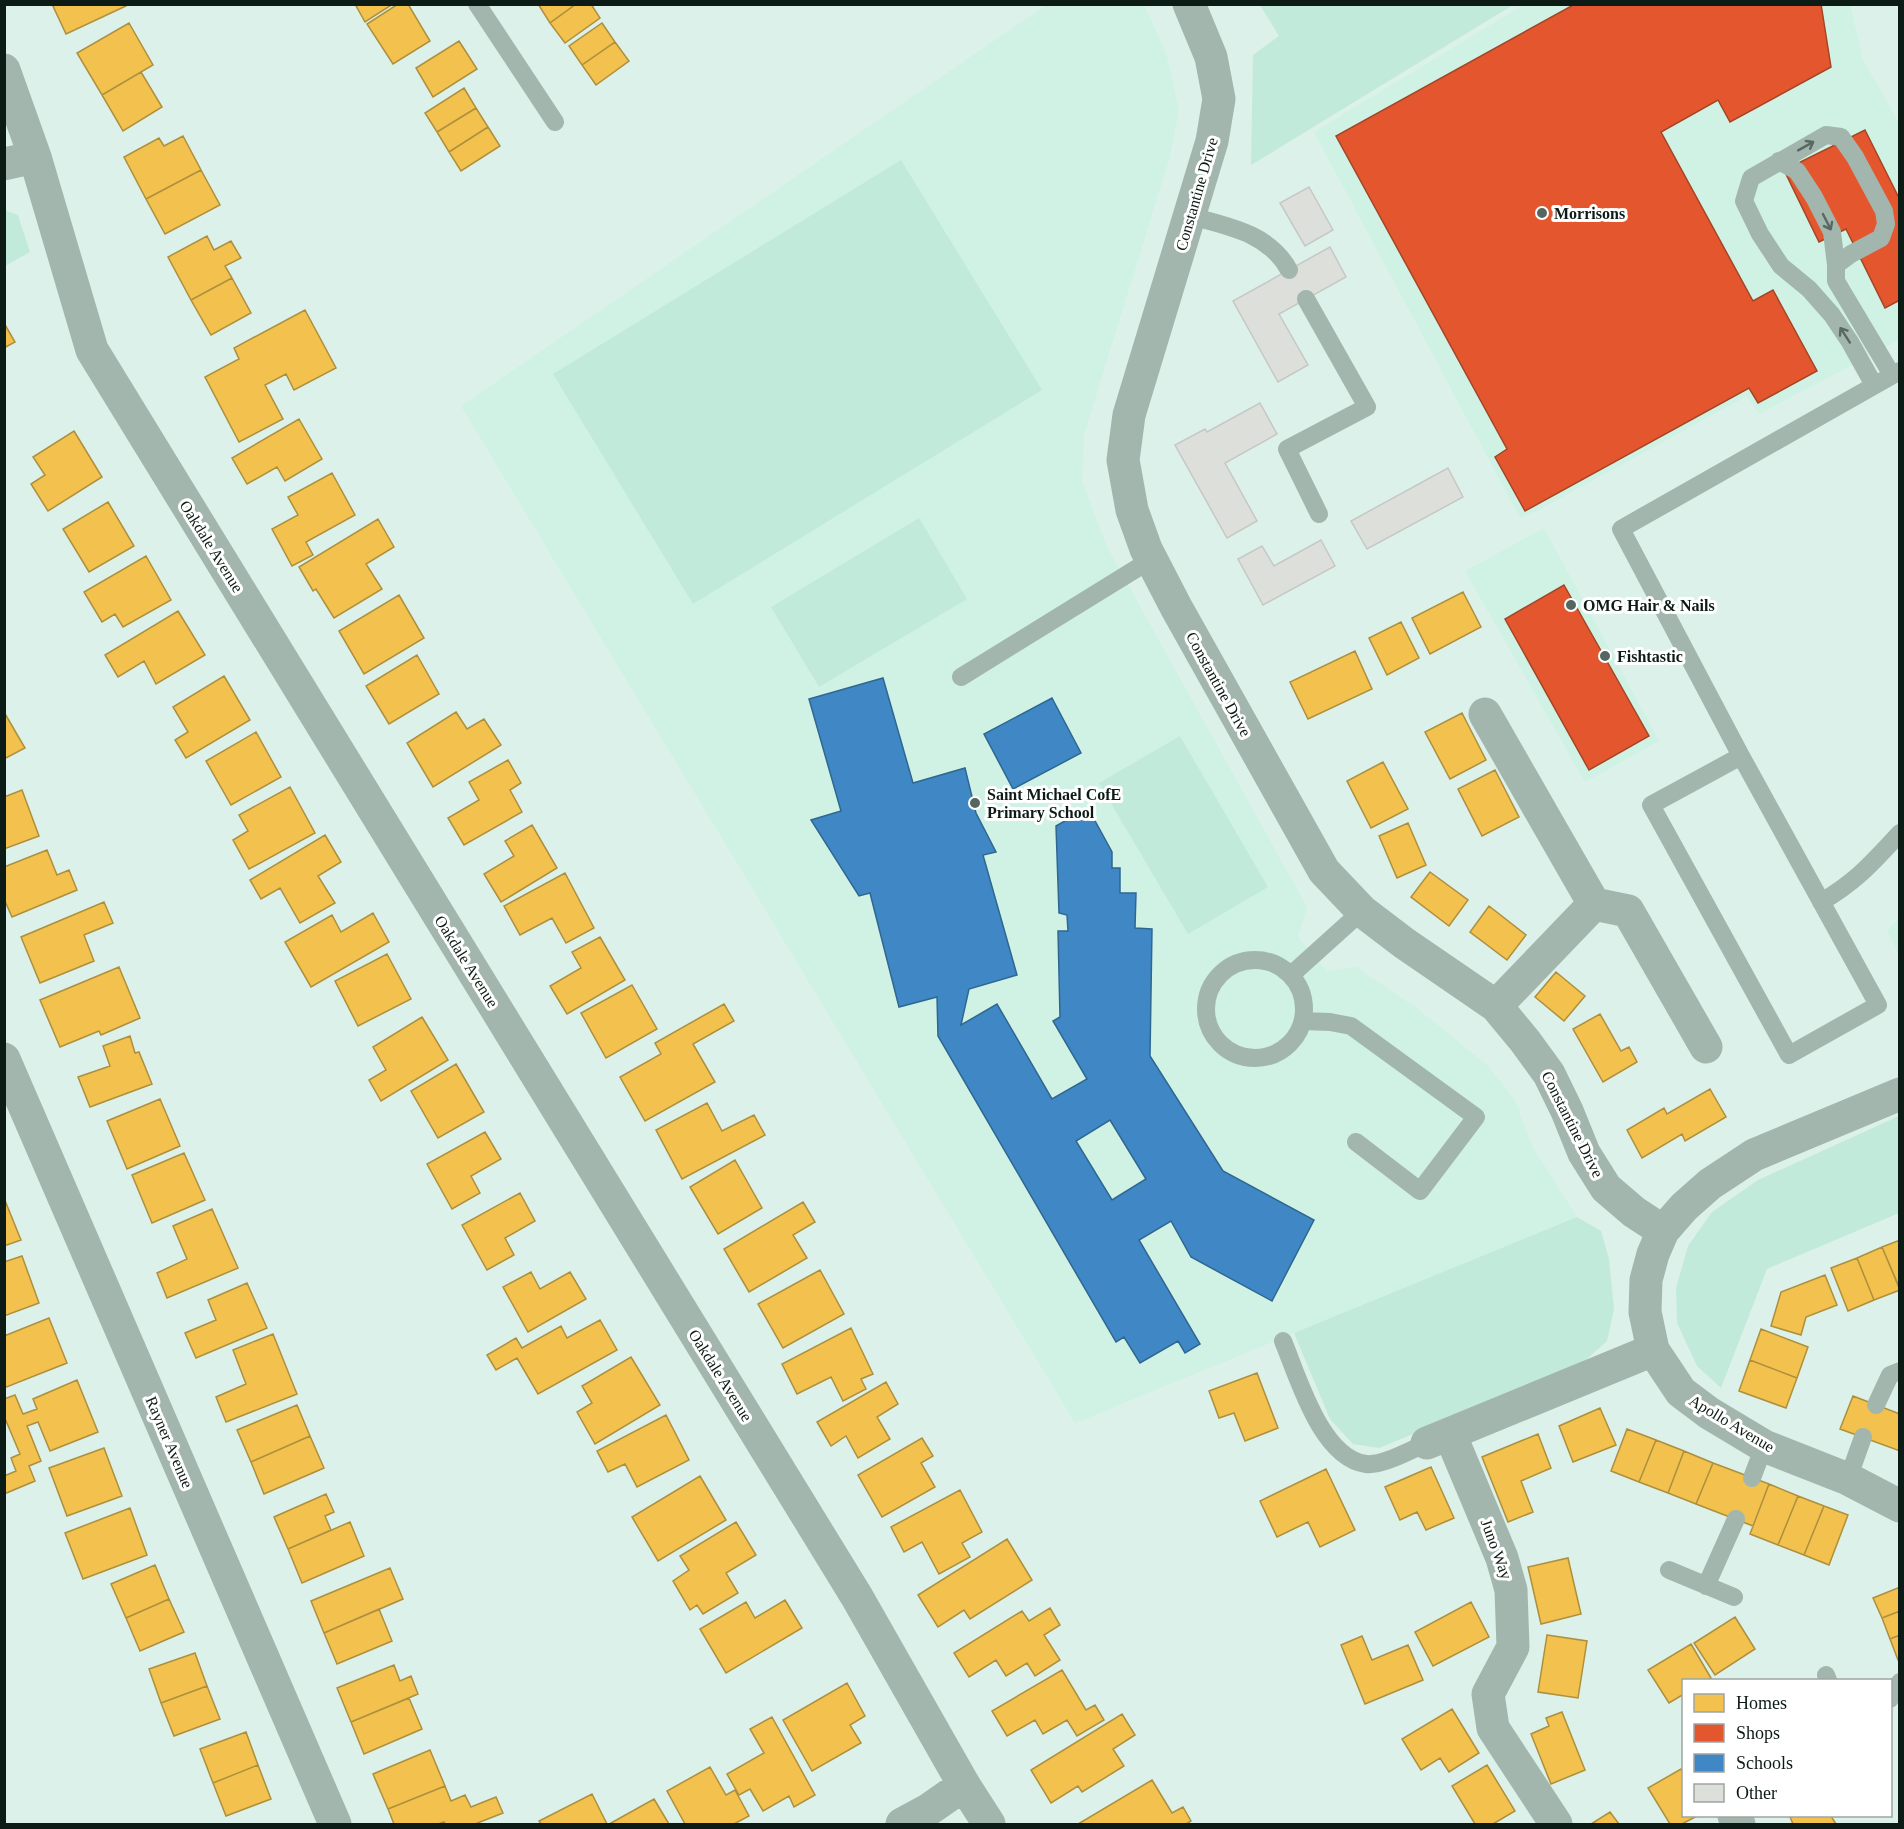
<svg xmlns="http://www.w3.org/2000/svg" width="1904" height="1829" font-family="Georgia,serif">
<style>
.built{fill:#cff2e4}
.green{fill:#c2eada}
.homes{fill:#f2c14e;stroke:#ad8f3d;stroke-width:1.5}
.shops{fill:#e4572e;stroke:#a44527;stroke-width:1.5}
.schools{fill:#3f88c5;stroke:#306790;stroke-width:1.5;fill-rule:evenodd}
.building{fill:#dddfdb;stroke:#c5c8c4;stroke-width:1.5}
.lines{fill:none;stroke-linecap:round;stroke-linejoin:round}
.service{stroke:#a3b6ae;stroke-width:18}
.minor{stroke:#a3b6ae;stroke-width:33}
.oneway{stroke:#586862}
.poi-dot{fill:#556660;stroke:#fff;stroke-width:2}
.labels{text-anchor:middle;stroke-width:6;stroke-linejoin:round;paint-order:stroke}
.street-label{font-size:16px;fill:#0d1b16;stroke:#fff}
.poi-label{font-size:16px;font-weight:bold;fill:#0d1b16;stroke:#fff;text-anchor:start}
</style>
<rect width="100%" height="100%" fill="#dcf1e9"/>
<path class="built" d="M1046,5H1144L1166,53L1179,110L1170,156L1084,435L1082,481L1107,547L1307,907L1298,937L1327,971L1356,967L1418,1009L1488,1066L1515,1100L1532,1146L1577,1217L1075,1423L461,406Z
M1523,5H1850L1863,60L1899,123V340L1759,414L1747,396L1535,512L1520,518L1314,132Z
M1544,528L1659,741L1585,782L1465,571Z
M1899,918V955L1887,931Z"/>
<path class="green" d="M1260,5H1513L1251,165L1253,55L1279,36Z
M901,160L1042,390L693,604L553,374Z
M4,210L18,215L30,252L5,266Z
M919,518L967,599L819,687L771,607Z
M1180,736L1268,887L1188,934L1099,783Z
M1899,1116V1213L1767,1269L1721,1388L1697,1366L1677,1323L1676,1288L1688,1246L1712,1212L1758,1180Z
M1577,1217L1601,1231L1609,1259L1614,1309L1607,1341L1580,1365L1379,1448L1353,1444L1330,1419L1294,1333Z"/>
<path class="homes" d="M52,4H126V6L66,34Z
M355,4H393L365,22Z
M398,4H408L430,41L393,64L367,24Z
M538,4H576L550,23Z
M576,4H591L600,18L565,43L550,23Z
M129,23L153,65L102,95L77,53Z
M602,23L615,42L582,65L569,46Z
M459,41L477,69L433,97L416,68Z
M615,42L629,61L596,85L582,65Z
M141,72L162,107L123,131L102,95Z
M464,88L476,108L437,132L425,113Z
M476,108L488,127L449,152L437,132Z
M488,127L500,146L461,171L449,152Z
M183,136L201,170L146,199L124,157L159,138L164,146Z
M201,170L220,205L165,234L146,199Z
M207,236L214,250L231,241L241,258L225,266L232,278L191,300L168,257Z
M232,278L251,313L211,335L191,300Z
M305,310L336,368L294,390L286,374L265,385L283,419L239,442L205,377L239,359L234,348Z
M4,323L15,342L4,348Z
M299,419L322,459L285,481L277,467L247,484L232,458Z
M74,431L102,477L48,511L31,484L45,475L33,457Z
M332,473L355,515L306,542L313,555L292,566L272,529L298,515L288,497Z
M108,502L134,546L89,572L63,529Z
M378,519L394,547L366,564L382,589L334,618L316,589L313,591L299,567Z
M146,556L171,600L123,627L115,614L102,622L84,592Z
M1463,592L1481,627L1430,654L1412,618Z
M399,595L424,638L364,674L339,631Z
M178,611L205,655L156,684L144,661L118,677L105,655Z
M1401,622L1419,658L1387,675L1369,638Z
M1355,651L1372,689L1308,719L1290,682Z
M417,655L439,694L389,724L366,686Z
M224,676L250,720L186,758L175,740L188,732L173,707Z
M4,712L25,748L4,759Z
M456,712L467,729L484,719L501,745L433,787L407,743Z
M1462,713L1486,760L1450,779L1425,732Z
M256,732L281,777L231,805L206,761Z
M508,760L521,783L510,790L522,812L464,845L448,818L479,800L469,782Z
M1383,762L1408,809L1371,828L1347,781Z
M1495,770L1519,817L1482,836L1458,789Z
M290,787L315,833L249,869L233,840L248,831L239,815Z
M22,790L39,836L4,849V797Z
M1408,823L1426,865L1397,878L1379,836Z
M532,825L557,868L501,902L484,874L514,856L505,841Z
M325,835L341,862L318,876L335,903L300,923L280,888L261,899L250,880Z
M47,850L57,875L69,870L77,890L12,917L4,899V867Z
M1430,872L1468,900L1449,926L1411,897Z
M565,873L594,928L566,943L552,918L520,935L504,906Z
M104,902L113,923L84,935L94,961L40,983L21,937Z
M1489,906L1526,935L1507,960L1470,932Z
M373,913L389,942L311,987L285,942L332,915L341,932Z
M600,937L625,980L567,1014L550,986L581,968L572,952Z
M387,954L411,999L358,1026L335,981Z
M119,967L140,1018L101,1035L99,1031L60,1047L40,1000Z
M1556,972L1585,996L1564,1021L1535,997Z
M632,985L657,1029L606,1058L581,1013Z
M724,1004L734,1021L693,1044L715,1082L645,1121L620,1077L661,1054L655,1043Z
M1600,1014L1621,1051L1629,1047L1637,1062L1603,1082L1573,1029Z
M422,1017L448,1060L381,1101L369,1080L386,1070L373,1047Z
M130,1036L135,1053L139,1052L152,1084L90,1107L78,1077L110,1066L103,1046Z
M456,1064L484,1112L438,1138L411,1091Z
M1710,1089L1726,1117L1685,1141L1682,1134L1642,1158L1627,1130L1664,1108L1667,1114Z
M160,1099L180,1146L127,1169L107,1121Z
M707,1103L722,1131L754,1115L765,1135L682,1179L656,1130Z
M485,1132L501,1159L471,1176L480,1193L452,1209L427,1164Z
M184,1153L205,1200L152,1223L132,1175Z
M735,1160L762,1208L718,1234L690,1187Z
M520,1193L535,1221L505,1238L514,1255L487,1270L462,1225Z
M4,1198L21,1240L4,1246Z
M803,1202L815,1222L793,1235L807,1258L749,1292L724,1249Z
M212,1209L238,1268L167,1298L157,1273L187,1259L173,1226Z
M1900,1240V1289L1882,1247Z
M1882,1247L1900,1290L1874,1300L1857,1258Z
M22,1256L39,1303L4,1316V1262Z
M1857,1258L1874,1300L1848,1311L1831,1268Z
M820,1270L844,1314L783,1348L758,1304Z
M531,1272L540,1289L570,1272L586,1299L528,1332L503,1287Z
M1825,1275L1837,1305L1806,1317L1801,1335L1771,1326L1781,1292Z
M247,1283L267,1328L196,1358L185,1333L216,1320L208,1300Z
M49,1318L67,1363L4,1388V1336Z
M600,1320L617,1350L538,1394L517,1358L496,1370L487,1355L516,1338L522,1348L561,1326L567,1338Z
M851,1328L873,1374L861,1379L866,1389L843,1401L831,1377L797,1394L782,1364Z
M1761,1329L1808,1347L1797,1378L1750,1360Z
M273,1334L297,1394L226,1422L216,1397L246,1384L233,1350Z
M631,1357L660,1405L595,1444L577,1412L592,1403L582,1386Z
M1750,1360L1797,1378L1786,1408L1739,1391Z
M1257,1373L1278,1428L1245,1441L1234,1413L1219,1418L1209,1391Z
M77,1380L98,1432L50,1451L38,1422L27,1426L41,1461L29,1466L35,1481L4,1494V1476L16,1471L11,1458L20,1454L4,1416V1399L15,1395L23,1414L37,1409L33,1399Z
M886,1382L898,1404L877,1417L890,1439L858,1458L846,1436L831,1446L817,1422Z
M1853,1396L1900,1414V1451L1840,1429Z
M297,1405L310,1436L251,1462L237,1430Z
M1600,1408L1616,1445L1573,1462L1559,1426Z
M666,1415L689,1460L637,1487L625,1464L608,1472L597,1451Z
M1627,1429L1656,1440L1639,1482L1611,1471Z
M1538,1434L1551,1468L1521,1481L1533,1512L1508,1522L1482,1457Z
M310,1436L324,1468L264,1494L251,1462Z
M922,1438L933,1456L921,1463L935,1487L882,1517L858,1475Z
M1656,1440L1684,1451L1668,1493L1639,1482Z
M104,1448L122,1496L67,1516L49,1468Z
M1684,1451L1713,1463L1696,1504L1668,1493Z
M1713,1463L1769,1484L1753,1526L1696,1504Z
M1431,1467L1454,1518L1426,1530L1417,1512L1400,1520L1385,1487Z
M1326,1469L1355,1530L1320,1547L1308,1522L1277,1537L1260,1501Z
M700,1476L726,1520L658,1561L632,1517Z
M1769,1484L1798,1496L1778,1545L1750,1534Z
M960,1490L982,1532L962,1543L970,1557L939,1574L922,1542L904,1552L891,1527Z
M326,1494L334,1512L325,1516L331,1530L288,1549L274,1517Z
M1798,1496L1824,1506L1804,1555L1778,1545Z
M1824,1506L1848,1515L1829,1565L1804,1555Z
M130,1508L147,1555L83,1579L65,1533Z
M350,1522L364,1556L302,1583L288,1549Z
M736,1522L756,1555L726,1573L738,1593L703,1614L697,1605L690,1610L673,1581L689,1570L680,1556Z
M1007,1539L1032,1580L970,1619L964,1610L938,1627L918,1595Z
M1568,1558L1581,1614L1541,1624L1528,1567Z
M155,1565L169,1599L126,1618L111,1584Z
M390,1568L403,1599L324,1633L311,1601Z
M1900,1587V1611L1882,1618L1873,1598Z
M169,1599L184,1632L140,1651L126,1618Z
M785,1600L802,1628L726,1673L700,1629L746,1602L755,1618Z
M1471,1602L1489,1637L1433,1666L1415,1632Z
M1050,1608L1060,1625L1044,1635L1060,1660L1035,1676L1027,1663L1006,1676L996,1660L969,1677L954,1653L1022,1611L1029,1621Z
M379,1609L392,1641L337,1664L324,1633Z
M1900,1611V1635L1890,1639L1882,1618Z
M1735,1617L1755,1649L1715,1675L1694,1643Z
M1547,1635L1587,1641L1578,1698L1538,1692Z
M1900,1635V1659L1898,1660L1890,1639Z
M1362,1636L1372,1660L1408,1645L1423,1680L1365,1704L1341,1645Z
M1691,1644L1711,1678L1707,1680H1684V1694L1669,1703L1648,1670Z
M195,1653L207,1686L161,1703L149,1669Z
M394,1665L400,1681L411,1676L418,1694L351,1722L337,1688Z
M1062,1670L1086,1710L1095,1705L1104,1720L1077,1736L1067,1720L1043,1734L1035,1720L1007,1736L992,1711Z
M847,1683L865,1716L850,1725L861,1743L812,1771L783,1720Z
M207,1686L220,1719L174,1736L161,1703Z
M409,1698L422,1729L364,1754L351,1722Z
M1452,1709L1479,1753L1449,1772L1440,1758L1421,1770L1402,1739Z
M1562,1712L1585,1770L1551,1784L1531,1734L1549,1726L1546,1718Z
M1122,1714L1135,1735L1113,1749L1124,1766L1082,1792L1078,1786L1051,1803L1031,1770Z
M772,1717L815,1795L794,1807L789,1796L763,1811L750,1789L739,1795L727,1774L764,1753L750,1729Z
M246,1732L258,1765L213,1783L200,1749Z
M430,1750L445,1786L388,1809L373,1774Z
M258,1765L271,1799L226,1816L213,1783Z
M1487,1765L1515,1811L1493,1824H1475L1452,1786Z
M710,1767L726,1795L735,1790L749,1816L734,1824H685L667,1791Z
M1681,1769L1684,1773V1816H1697L1682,1824H1670L1648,1788Z
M1152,1780L1172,1813L1183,1807L1191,1821L1186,1824H1078Z
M445,1786L451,1801L465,1795L471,1807L496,1797L503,1813L475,1824H445L444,1822L438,1824H394L388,1809Z
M592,1794L607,1824H541L539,1821Z
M654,1799L669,1824H612L611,1823Z
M1610,1812L1619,1824H1591Z
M1793,1816H1831L1836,1824H1793L1790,1817Z"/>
<path class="shops" d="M1575,4H1821L1831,67L1730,122L1718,100L1661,132L1753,301L1773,290L1817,371L1758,403L1749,388L1525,511L1495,457L1507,449L1336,136Z
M1865,130L1900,200V300L1885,308L1846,229L1819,242L1784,170Z
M1564,585L1649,736L1589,770L1505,619Z"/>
<path class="schools" d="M883,678L913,783L965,768L976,813L996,852L983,855L1017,975L969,989L961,1025L997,1004L1052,1099L1087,1079L1053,1021L1060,1017L1058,931H1068L1067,915L1059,913L1056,826L1088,808L1112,852V868H1120V893H1136L1135,928L1152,929L1150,1056L1223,1171L1314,1220L1272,1301L1191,1257L1171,1221L1139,1240L1200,1344L1185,1353L1178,1341L1140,1363L1124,1337L1116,1342L938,1036L937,997L899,1007L870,893L859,896L811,820L841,811L809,699ZM1110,1120L1146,1179L1112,1200L1076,1141Z
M1052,698L1081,753L1013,789L984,734Z"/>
<path class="building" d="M1309,187L1333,230L1305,246L1280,203Z
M1330,247L1346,277L1279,314L1308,365L1278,382L1233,301Z
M1260,403L1277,434L1225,463L1257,521L1227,538L1175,445L1205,429L1207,432Z
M1448,468L1463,497L1367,549L1351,521Z
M1321,540L1335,566L1263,605L1238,559L1262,546L1274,566Z"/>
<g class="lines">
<path class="service" d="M477,4L555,122
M1779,161L1797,171L1814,197L1832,232L1836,265
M1190,216C1227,226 1269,233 1289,270
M1306,299L1367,407L1287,449L1319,514
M1874,385L1850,342L1832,315L1809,289L1781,266L1760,234L1744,201L1751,178L1826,135L1841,137L1855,157L1884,211L1886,224L1881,238L1851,254L1836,265V281L1892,375
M961,677L1152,559
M1741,756L1651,805L1789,1055L1878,1005L1741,756L1621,529L1900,371
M1821,902C1856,882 1873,862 1900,833
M1206 1009a49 49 0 1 1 98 0a49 49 0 1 1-98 0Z
M1291,975L1362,911
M1303,1021L1330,1022L1351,1026L1476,1117L1420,1191L1356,1142
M1283,1341C1298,1377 1321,1458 1366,1464C1383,1466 1412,1449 1427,1443
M1876,1405L1890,1375L1900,1371
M1752,1478L1764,1446
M1848,1479L1863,1437
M1669,1570L1734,1597
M1706,1586L1736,1519
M1826,1675L1828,1680
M1890,1699L1900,1682"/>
<path class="minor" d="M1189,4L1211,57L1219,99L1212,141L1129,415L1123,460L1132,510L1146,549L1176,607L1324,871L1362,911L1404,943L1496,1006L1525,1041L1549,1074L1567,1111L1584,1153L1606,1188L1634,1212L1663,1231
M4,70L35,157L92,350L857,1597L964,1785L989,1824
M4,164L35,157
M1485,714L1594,904
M1496,1006L1594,904L1628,911L1706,1047
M4,1059L335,1824
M1900,1094L1754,1155L1710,1184L1684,1207L1663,1231L1653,1254L1646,1280L1645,1312L1653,1350L1681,1392L1709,1413L1764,1446L1848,1479L1900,1506
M1450,1434L1502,1558L1511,1590L1513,1647L1488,1694L1493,1728L1556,1824
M1427,1443L1653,1350
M1734,1816L1739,1824
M902,1824L928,1810L964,1785"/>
</g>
<defs><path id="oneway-shaft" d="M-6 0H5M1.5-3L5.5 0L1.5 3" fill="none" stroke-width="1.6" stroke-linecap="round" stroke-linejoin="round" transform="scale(1.5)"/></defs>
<g class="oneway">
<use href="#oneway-shaft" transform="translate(1806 146) rotate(-29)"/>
<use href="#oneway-shaft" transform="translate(1827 222) rotate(63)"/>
<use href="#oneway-shaft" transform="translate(1845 335) rotate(-123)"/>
</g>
<g class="poi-dot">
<circle cx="1542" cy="213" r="6"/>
<circle cx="1571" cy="605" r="6"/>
<circle cx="1605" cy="656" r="6"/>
<circle cx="975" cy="803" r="6"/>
</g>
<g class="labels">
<g class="street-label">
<text transform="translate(1196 194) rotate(-74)" y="6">Constantine Drive</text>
<text transform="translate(212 546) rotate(58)" y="6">Oakdale Avenue</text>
<text transform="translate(1219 684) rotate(61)" y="6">Constantine Drive</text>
<text transform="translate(467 961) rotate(58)" y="6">Oakdale Avenue</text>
<text transform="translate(1573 1124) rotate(63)" y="6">Constantine Drive</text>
<text transform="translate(721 1375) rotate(58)" y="6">Oakdale Avenue</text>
<text transform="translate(1732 1423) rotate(31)" y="6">Apollo Avenue</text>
<text transform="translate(170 1442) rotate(67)" y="6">Rayner Avenue</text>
<text transform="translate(1497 1549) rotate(70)" y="6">Juno Way</text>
</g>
<g class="poi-label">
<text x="1554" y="219">Morrisons</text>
<text x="1583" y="611">OMG Hair &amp; Nails</text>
<text x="1617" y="662">Fishtastic</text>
<text x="987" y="800">Saint Michael CofE<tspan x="987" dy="18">Primary School</tspan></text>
</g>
</g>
<rect width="1904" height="1829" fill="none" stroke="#0d1b16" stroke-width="12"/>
<rect x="1682" y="1679" width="210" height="138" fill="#ffffff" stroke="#9ea4a2" stroke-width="1.5"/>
<rect x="1694" y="1694" width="30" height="18" fill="#f2c14e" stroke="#9ea4a2" stroke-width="1.5"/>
<text x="1736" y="1709" font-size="18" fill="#0d1b16">Homes</text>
<rect x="1694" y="1724" width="30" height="18" fill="#e4572e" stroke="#9ea4a2" stroke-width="1.5"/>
<text x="1736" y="1739" font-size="18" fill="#0d1b16">Shops</text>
<rect x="1694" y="1754" width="30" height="18" fill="#3f88c5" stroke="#9ea4a2" stroke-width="1.5"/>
<text x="1736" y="1769" font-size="18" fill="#0d1b16">Schools</text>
<rect x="1694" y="1784" width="30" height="18" fill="#dddfdb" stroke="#9ea4a2" stroke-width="1.5"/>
<text x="1736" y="1799" font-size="18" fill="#0d1b16">Other</text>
</svg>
